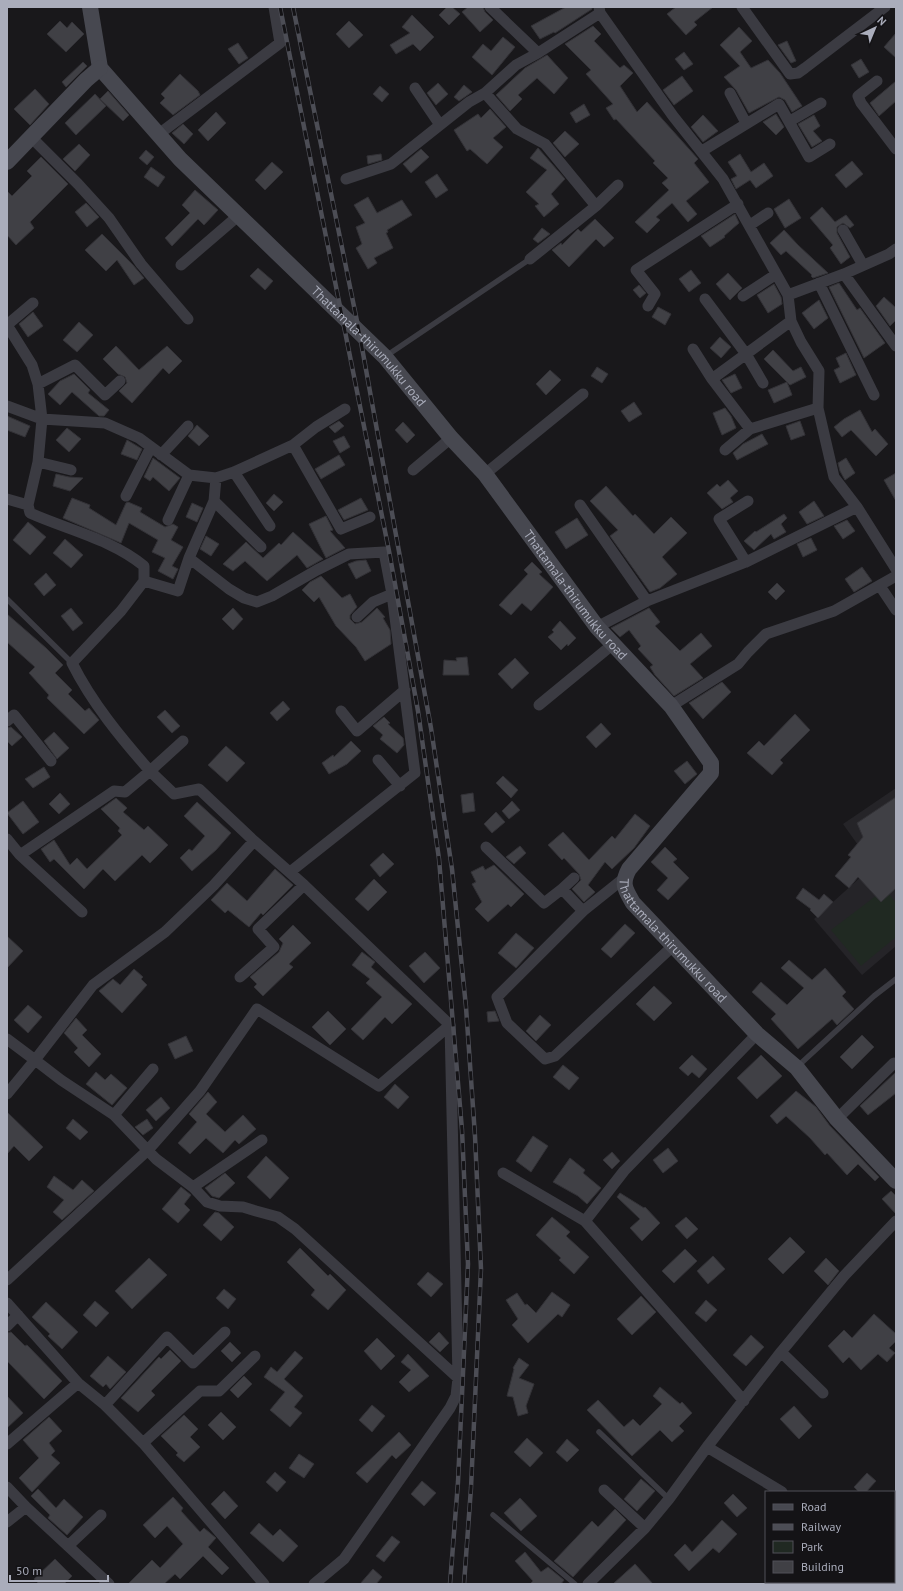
<svg xmlns="http://www.w3.org/2000/svg" width="903" height="1591" font-family="'PT Sans',sans-serif">
<style>
.built{fill:#252428}
.green{fill:#202922}
.building{fill:#404045;stroke:#333237}
.lines{fill:none;stroke-linecap:round;stroke-linejoin:round}
.lane{stroke:#3b3b42;stroke-width:5.5}
.street{stroke:#3b3b42;stroke-width:11}
.secondary{stroke:#474850;stroke-width:16}
.rail-casing{stroke:#4c4d55;stroke-width:4.5}
.rail{stroke:#141316;stroke-width:3;stroke-dasharray:9;stroke-linecap:butt}
.labels{text-anchor:middle;stroke-width:3.5;stroke-linejoin:round;paint-order:stroke}
.street-label{font-size:13px;fill:#aaadbb;stroke:#141316}
</style>
<rect width="100%" height="100%" fill="#19181b"/>
<path class="built" d="M896,788V946L862,975L814,919L873,866L843,824Z"/>
<path class="green" d="M885,889L896,903V937L861,966L831,930Z"/>
<path class="building" d="M447,7H452L460,14L449,25L439,15Z
M468,7H483L485,12L493,20L480,32L462,12Z
M566,7H592V9L555,33L554,32L540,39L531,26Z
M676,7H713L694,22L697,25L686,35L667,14Z
M412,15L434,37L420,51L413,44L396,54L390,45L410,33L402,27Z
M60,21L67,28L72,22L84,34L66,52L47,34Z
M349,21L363,35L349,48L336,34Z
M593,26L601,34L594,41L620,68L624,65L633,73L620,86L637,112L647,102L698,159L694,163L709,182L686,201L697,214L688,222L672,203L656,217L660,220L647,233L635,222L669,190L662,183L668,178L653,163L655,161L616,119L614,120L606,108L613,104L586,74L591,70L565,44Z
M739,27L752,41L740,52L751,68L768,60L780,73L802,106L792,112L785,100L779,97L749,113L736,90L724,77L740,66L720,45Z
M896,33V58L884,47Z
M503,37L515,47L492,75L472,57L483,44L491,51Z
M787,41L796,61L791,63L778,45Z
M238,43L248,58L239,64L228,49Z
M684,52L693,64L684,70L675,59Z
M547,55L568,78L554,94L537,78L518,95L522,99L510,111L496,95L525,68Z
M861,59L869,72L859,78L851,65Z
M83,62L87,66L66,87L62,82Z
M180,74L198,91L200,95L173,115L160,103L165,98L161,94Z
M682,76L693,91L674,105L663,90Z
M896,81V101L879,116L870,103Z
M438,83L448,94L436,105L427,93Z
M464,85L472,92L459,101L454,97Z
M380,86L389,94L382,102L373,94Z
M35,89L49,104L30,125L14,109Z
M108,91L129,115L123,121L100,99Z
M95,94L106,106L76,135L65,123Z
M584,104L590,115L576,123L570,113Z
M490,109L506,127L493,138L503,147L487,164L470,149L467,151L454,130L478,114L481,118Z
M216,112L226,123L208,141L198,130Z
M776,114L784,127L776,135L763,122Z
M703,115L718,131L703,142L691,127Z
M814,115L820,126L813,131L822,141L812,147L798,124Z
M183,124L193,134L184,144L172,133Z
M565,131L579,144L565,157L553,143Z
M79,144L90,155L75,171L63,159Z
M538,148L565,179L551,194L559,204L544,217L535,206L539,204L526,192L547,170L530,158Z
M421,149L429,157L411,173L403,164Z
M146,150L154,157L147,165L139,158Z
M381,154L382,160L368,164L367,156Z
M740,154L751,172L764,163L773,176L756,188L750,180L736,189L731,179L737,176L728,162Z
M41,157L68,184L30,222L34,228L16,245L7,235V191L12,196L32,176L27,171Z
M852,161L863,174L846,188L835,175Z
M272,162L283,172L265,190L255,180Z
M151,167L165,177L158,187L144,177Z
M437,174L448,190L436,198L425,182Z
M195,190L218,210L204,225L198,219L172,246L165,238L190,213L182,205Z
M368,197L377,213L402,200L412,215L387,230L388,232L386,233L393,248L374,258L377,263L368,269L356,248L362,244L356,227L365,223L354,205Z
M789,199L801,218L785,228L774,209Z
M86,203L99,217L87,227L75,212Z
M822,207L835,222L846,215L854,225L850,228L843,223L837,227V233L850,257L841,264L830,248L833,245L810,218Z
M735,214L739,223L724,236L725,237L710,247L701,236Z
M595,219L614,238L604,247L596,239L569,267L552,250L561,243L562,245L578,229L581,232Z
M542,228L550,234L538,243L533,239Z
M784,230L798,245L828,273L813,278L811,276L812,275L786,251L781,255L770,243Z
M102,234L133,265L144,278L134,285L117,260L106,271L85,250Z
M258,268L273,281L265,290L250,276Z
M691,270L701,283L689,292L679,279Z
M728,273L742,288L730,300L716,284Z
M839,283L857,310L860,308L885,343L864,358L829,287Z
M774,284L781,297L782,304L768,313L757,295Z
M639,285L646,293L640,298L633,290Z
M884,297L896,308V320L890,326L876,306Z
M819,300L828,318L814,329L802,313Z
M658,307L671,314L665,325L652,317Z
M33,312L43,326L28,337L19,324Z
M79,322L93,335L77,352L63,340Z
M720,337L731,347L721,358L710,348Z
M116,346L139,370L167,346L182,361L169,374L163,368L132,403L119,391L127,383L125,377L118,374L103,359Z
M773,350L793,371L801,367L806,377L790,385L764,359Z
M846,353L856,375L840,383L834,370L840,367L836,358Z
M597,367L608,374L602,383L591,376Z
M550,370L561,380L546,395L536,384Z
M74,374L90,390L88,393L109,410L104,416H99L72,392L60,405L48,394L60,381Z
M735,374L742,388L731,393L722,380Z
M787,382L792,395L774,403L768,390Z
M634,402L642,414L629,422L621,411Z
M725,408L731,416L736,428L722,435L713,413Z
M860,410L872,432L875,429L888,444L876,456L851,430L842,437L834,427L844,419Z
M7,416L30,426L25,437L7,430Z
M339,421L344,426L335,433L329,427Z
M800,421L805,435L791,440L786,426Z
M403,422L415,435L407,443L395,430Z
M197,425L209,436L199,446L188,436Z
M67,428L81,439L69,452L56,440Z
M762,434L768,444L737,460L733,453L743,444Z
M344,436L350,447L340,453L333,441Z
M127,440L142,449L137,460L121,454Z
M339,455L345,465L321,479L315,469Z
M153,458L180,478L169,491L153,477L150,481L144,477Z
M846,458L855,473L845,480L840,471L838,463Z
M896,473V501L884,480Z
M56,474L69,477L83,478L70,491L53,486Z
M728,480L738,491L730,498L733,502L722,509L707,493L717,484L720,487Z
M606,486L633,516L635,514L654,534L671,517L687,533L662,557L677,574L660,588L650,592L610,536L618,530L590,501Z
M274,494L283,502L274,511L266,503Z
M72,498L90,505L89,508L116,525L126,503L128,502L142,508L140,512L165,527L173,524L178,527L171,540L183,547L172,566L178,569L173,579L158,571L165,558L152,552L158,540L129,523L121,543L63,518Z
M361,498L368,510L344,520L338,510Z
M814,501L824,516L807,524L799,512Z
M192,503L203,508L197,522L186,517Z
M784,514L787,518L781,524L786,532L774,539L771,534L754,550L744,541L755,531L756,532Z
M326,516L333,530L330,531L345,548L326,558L309,524Z
M577,518L588,535L566,549L555,532Z
M847,520L855,531L843,539L834,526Z
M28,522L46,537L30,555L13,540Z
M293,532L323,559L307,568L297,555L267,581L245,561L233,571L223,564L246,542L263,558L279,543L281,545Z
M206,536L219,544L211,556L200,549Z
M811,538L817,550L803,557L797,544Z
M65,539L83,555L71,568L53,553Z
M366,560L371,571L356,579L348,564L356,561Z
M532,562L542,572L539,574L553,587L531,611L522,603L511,615L499,605L528,574L524,570Z
M862,567L872,581L854,592L845,579Z
M46,573L56,585L44,596L34,584Z
M321,576L342,598L350,594L357,607L350,615V619L355,624L362,622L377,608L385,617L383,618L390,630L391,644L365,661L356,647L336,626L319,597L314,602L302,590L310,582Z
M777,583L785,591L776,600L768,592Z
M71,608L83,623L73,631L61,616Z
M233,608L243,619L233,630L222,619Z
M649,608L660,622L655,626L680,651L701,633L712,646L690,664L703,678L674,696L655,675L650,667L653,665L638,649L641,646L629,630L620,637L611,628Z
M7,614L46,648L63,665L55,673L72,690L68,694L85,711L89,708L99,720L84,734L47,698L49,695L29,673L35,667L7,642Z
M560,621L576,638L568,646L567,644L561,650L548,637L554,632L552,630Z
M467,657L469,675H443L444,660L457,661L456,658Z
M515,658L529,673L512,689L498,674Z
M722,682L731,692L703,719L689,703Z
M283,701L290,709L277,721L270,713Z
M165,710L180,726L172,733L157,717Z
M795,714L810,730L780,760L783,763L772,775L747,753L759,741L764,746Z
M384,717L390,723L388,724L403,738L404,745L397,753L380,739L383,735L373,726Z
M601,723L611,734L596,748L586,737Z
M11,727L22,737L12,746L7,741V728Z
M54,732L69,748L57,759L44,741Z
M351,741L361,751L347,764L329,774L322,763L333,755L334,757Z
M226,746L245,763L227,782L208,765Z
M687,761L697,774L685,784L674,771Z
M44,767L50,777L33,788L25,779Z
M503,776L518,790L511,798L496,783Z
M60,793L70,804L59,814L49,804Z
M473,793L475,811L463,813L461,795Z
M896,797V888L881,902L858,877L849,888L835,876L851,857L848,855L863,837L857,823Z
M116,798L127,808L123,812L144,830L148,826L168,845L150,863L142,855L115,881L103,869L84,889L54,859L50,862L41,849L54,840L70,865L77,858L87,869L122,835L118,831L120,828L101,809Z
M23,801L39,822L23,834L7,813Z
M512,801L520,810L509,819L502,811Z
M197,802L231,833L216,850L192,871L180,858L189,849L192,851L205,836L184,816Z
M496,812L505,822L492,833L484,824Z
M635,814L650,826L634,848L612,869L605,862L588,885L595,892L584,902L572,889L581,880L579,874L564,858L562,860L548,845L563,832L589,860L612,836L615,839Z
M520,846L526,853L514,864L506,857Z
M665,847L677,859L673,862L689,878L668,900L657,890L668,878L651,862Z
M383,853L394,864L380,877L370,865Z
M494,865L524,894L511,907L508,904L488,922L475,909L482,902L472,884L476,882L471,872L483,866L485,870Z
M275,869L293,885L263,915L261,913L249,927L228,910L225,913L211,900L227,883L247,901Z
M374,879L387,892L368,911L355,899Z
M803,888L819,900L824,894L833,902L818,918L810,910L811,909L796,898Z
M625,924L635,933L611,958L601,949Z
M293,925L311,943L289,964L293,967L263,996L254,987L257,984L250,977L279,952L283,943L279,939Z
M516,933L534,948L516,968L498,953Z
M7,936L23,951L7,968Z
M362,952L375,962L371,967L412,1004L392,1024L385,1017L363,1040L351,1029L382,997L366,983L370,979L352,965Z
M425,952L440,968L424,983L409,966Z
M789,960L812,980L825,968L846,992L842,996L854,1009L837,1025L832,1019L798,1049L771,1019L776,1014L752,992L761,982L787,1005L804,988L781,968Z
M134,969L143,977L141,979L147,985L122,1013L99,991L113,979L120,985Z
M654,986L672,1003L654,1021L636,1004Z
M28,1005L42,1017L28,1033L14,1020Z
M328,1011L346,1029L330,1045L312,1027Z
M495,1011L499,1021L488,1022L487,1012Z
M540,1015L551,1025L536,1041L526,1031Z
M76,1018L87,1030L82,1035L101,1054L89,1067L74,1052L78,1048L64,1033Z
M862,1035L874,1047L852,1069L840,1057Z
M186,1036L193,1051L175,1059L168,1044Z
M692,1055L707,1069L699,1078L692,1072L688,1076L679,1068Z
M761,1055L782,1076L757,1099L737,1078Z
M563,1065L579,1078L569,1090L553,1077Z
M96,1072L105,1080L111,1074L127,1088L112,1105L86,1084Z
M896,1072V1093L868,1115L860,1106Z
M395,1084L409,1097L398,1109L384,1097Z
M796,1091L816,1107L830,1126L879,1177L875,1181L858,1164L847,1175L827,1153L825,1155L810,1138L786,1116L777,1124L770,1116Z
M208,1092L217,1102L206,1114L225,1132L243,1115L256,1129L239,1144L235,1140L223,1153L206,1138L190,1154L178,1143L197,1122L189,1114Z
M161,1097L170,1108L156,1121L146,1110Z
M7,1112L43,1147L29,1161L14,1146L7,1154Z
M73,1119L88,1132L80,1140L66,1128Z
M147,1119L153,1128L143,1135L135,1127Z
M533,1136L548,1146L531,1172L516,1161Z
M668,1148L678,1161L663,1173L653,1160Z
M612,1152L620,1161L612,1169L603,1160Z
M266,1156L289,1178L270,1199L247,1177Z
M570,1158L585,1170L583,1173L601,1188L587,1204L578,1196L553,1182Z
M225,1173L235,1183L219,1198L212,1196L205,1188Z
M54,1176L73,1190L82,1180L94,1191L62,1220L53,1212L64,1200L47,1187Z
M181,1187L191,1195L184,1204L190,1210L178,1223L162,1209Z
M891,1191L896,1196V1214L882,1199Z
M620,1193L644,1208L645,1207L660,1223L642,1241L630,1228L640,1219L617,1197Z
M215,1212L219,1213L234,1227L221,1241L203,1225Z
M552,1217L570,1232L566,1236L589,1257L574,1274L559,1260L561,1258L536,1235Z
M686,1217L698,1229L687,1239L675,1226Z
M790,1237L805,1252L783,1274L768,1259Z
M300,1248L328,1276L330,1274L346,1290L328,1310L311,1295L315,1290L287,1262Z
M685,1249L697,1261L674,1283L662,1271Z
M713,1256L725,1269L708,1284L697,1271Z
M149,1258L167,1275L132,1309L115,1291Z
M826,1258L839,1271L828,1285L814,1271Z
M428,1272L443,1284L431,1297L417,1284Z
M224,1289L236,1299L228,1309L216,1298Z
M552,1292L570,1305L562,1317L558,1314L528,1343L512,1325L518,1319L506,1300L517,1293L525,1305L527,1304L536,1313Z
M641,1296L656,1312L632,1335L617,1319Z
M706,1300L717,1310L706,1322L695,1313Z
M95,1301L109,1313L96,1327L83,1315Z
M46,1302L78,1332L62,1349L48,1336L50,1334L32,1317Z
M874,1314L896,1334V1341L889,1348L895,1353L887,1362L878,1354L861,1370L849,1357L843,1363L828,1346L844,1330L852,1338Z
M11,1332L25,1346L27,1345L62,1381L44,1399L7,1361V1333Z
M439,1332L449,1343L440,1352L429,1342Z
M751,1335L764,1347L746,1366L733,1355Z
M377,1338L395,1356L381,1370L364,1351Z
M230,1342L241,1353L232,1362L221,1351Z
M170,1350L181,1361L151,1391L155,1395L138,1412L121,1398L159,1357L161,1359Z
M295,1351L303,1358L284,1379L303,1396L294,1407L302,1413L290,1427L270,1410L285,1392L264,1377L271,1367L277,1372Z
M408,1354L429,1376L409,1392L399,1382L411,1370L401,1362Z
M108,1356L126,1372L110,1389L106,1384L103,1387L90,1376Z
M519,1358L529,1365L519,1378L534,1384L526,1406L528,1413L518,1416L513,1397L507,1396L514,1369L513,1368Z
M244,1376L252,1384L238,1398L230,1390Z
M660,1387L680,1404L682,1402L692,1413L679,1426L684,1431L672,1442L660,1430L632,1456L587,1410L598,1400L624,1427L633,1419L640,1426L662,1404L653,1396Z
M7,1396L23,1413L7,1428Z
M372,1405L385,1416L372,1432L359,1420Z
M794,1406L812,1426L799,1439L780,1419Z
M221,1412L236,1427L223,1440L208,1425Z
M184,1415L198,1429L190,1437L200,1447L184,1462L176,1455L178,1453L161,1436Z
M49,1417L62,1431L49,1443L55,1451L51,1455L60,1463L32,1492L19,1478L39,1458L23,1440Z
M399,1432L411,1445L396,1459L392,1455L367,1483L356,1473Z
M527,1438L543,1453L530,1467L514,1452Z
M567,1439L579,1450L567,1462L556,1452Z
M299,1454L314,1464L304,1478L289,1468Z
M275,1472L286,1482L277,1492L266,1482Z
M867,1473L876,1481L866,1492H859L854,1487Z
M641,1479L655,1491L637,1511L624,1499Z
M422,1481L436,1493L424,1506L411,1494Z
M38,1489L56,1508L64,1499L83,1517L67,1535L48,1518L50,1515L31,1496Z
M224,1491L238,1506L225,1519L211,1504Z
M733,1494L747,1508L737,1517L724,1503Z
M173,1497L183,1508L181,1511L200,1532L204,1528L216,1538L208,1547L229,1568L222,1575L203,1556L180,1579L175,1574L164,1584H128L152,1560L160,1568L183,1544L167,1526L155,1538L143,1525Z
M520,1498L537,1516L521,1531L504,1513Z
M615,1509L626,1520L573,1577L554,1561L592,1521L598,1527Z
M722,1520L737,1534L719,1553L713,1548L689,1571L674,1555L685,1544L692,1552Z
M259,1523L273,1536L280,1529L298,1546L283,1562L250,1533Z
M392,1536L400,1542L384,1562L376,1556Z
M525,1552L541,1572L548,1567L564,1580L561,1584H530L533,1581L515,1561Z
M55,1559L72,1576L64,1584H39L34,1579Z
M635,1564L653,1584H613Z
M373,1569L382,1577L376,1584H360Z"/>
<g class="lines">
<path class="lane" d="M386,356L530,259
M7,599L72,663
M798,1066L874,996L896,979
M599,1432L669,1499
M493,1515L575,1584"/>
<path class="street" d="M599,7L600,13L673,116L723,179L788,295L844,274L889,254L896,249
M742,7L790,74L798,73L805,68L885,7
M538,53L600,13
M877,81L858,96L861,103L896,149
M415,88L440,125
M485,93L517,129L545,144L596,206L530,259
M730,93L746,123
M790,121L821,103
M159,134L280,43L274,7
M31,137L78,184L109,218L141,264L188,319
M702,151L779,104L809,157L830,144
M346,179L391,164L469,102L485,93L516,65L538,53L490,7
M596,206L618,185
M750,225L768,213
M843,230L863,265
M181,265L238,216
M844,274L896,346
M819,283L874,395
M788,295L791,321L801,342L819,371L818,408L834,477L857,507L896,569
M743,296L775,275
M705,299L746,354L763,383
M648,306L655,294L636,270L738,204
M791,321L712,379L750,429L818,408
M7,325L32,365L38,384L42,419L38,462L28,505L30,513C68,530 111,539 144,566V581L121,611L72,663C92,703 121,738 150,771L125,792L114,791L20,855L7,839
M7,325L33,303
M693,349L712,379
M38,384L75,365L105,395L120,381
M7,406L42,419L105,423L139,438L189,475L216,478L234,472L293,445L316,427L345,409
M293,445L341,529L370,517
M725,450L750,429
M161,455L188,426
M38,462L71,470
M413,470L451,438
M234,472L270,526
M485,474L583,394
M126,496L151,447
M7,499L28,505
M214,501L261,547
M580,505L647,601
M168,520L189,475
M189,558L229,589L244,598L257,602L272,596L317,570L349,554L384,552L392,594L415,773L290,872
M746,562L719,519L748,501
M144,581L178,591L189,558L214,501L216,478
M880,586L896,610
M357,617L373,602L392,594
M597,627L647,601L746,562L857,507
M539,705L612,645
M671,706L738,664L748,652L766,634L834,611L896,576
M341,711L357,731L405,690
M7,721L14,715L51,761
M378,760L400,786
M254,841L214,885L165,932L93,985L35,1060L61,1080L114,1115L156,1159L193,1187L207,1202L220,1206L243,1207L256,1211L278,1217L295,1229L458,1378L456,1396L450,1408L344,1559L314,1584
M486,847L544,903L562,889L583,911
M20,855L82,912
M623,879L583,911L497,997L507,1023L545,1059L555,1056L673,946
M562,889L574,878
M240,977L274,947L258,929L304,885
M450,1025L458,1378
M7,1039L35,1060L7,1094
M114,1115L153,1069
M837,1119L894,1063
M503,1173L585,1221L744,1401
M193,1187L262,1140
M585,1221L624,1171L757,1034
M7,1280L148,1150L200,1091L257,1009L379,1086L450,1025L304,885L254,841L199,789L174,794L150,771L183,741
M7,1303L78,1383L105,1405L143,1443L264,1584
M7,1326L18,1315
M781,1352L823,1393
M105,1405L167,1337L193,1363L225,1332
M143,1443L200,1391H219L255,1356
M7,1444L78,1383
M707,1447L782,1492
M7,1487L26,1507
M604,1490L645,1528
M7,1522L26,1507L109,1584
M68,1546L101,1515
M894,1582L896,1584
M588,1584L645,1528L669,1499L707,1447L781,1352L844,1276L896,1221"/>
<g class="secondary">
<path id="s1" d="M90,7L100,68L180,159L385,357L451,438L485,474L597,627L671,706L711,763V773L629,869C621,884 625,889 633,903L757,1034L797,1068L837,1119L896,1181"/>
<path d="M7,162L86,80L100,68"/>
</g>
<defs>
<path id="rail" d="M280,7L389,551L418,711L439,859L462,1130L468,1264L458,1482L450,1584
M293,7L359,331L431,728L452,869L466,1007L475,1136L481,1269L471,1488L464,1584"/>
</defs>
<use href="#rail" class="rail-casing"/>
<use href="#rail" class="rail"/>
</g>
<g class="labels">
<g class="street-label">
<text dy="5" stroke="none"><textPath href="#s1" startOffset="449">Thattamala-thirumukku road</textPath></text>
<text dy="5" stroke="none"><textPath href="#s1" startOffset="773">Thattamala-thirumukku road</textPath></text>
<text dy="5" stroke="none"><textPath href="#s1" startOffset="1216">Thattamala-thirumukku road</textPath></text>
</g>
</g>
<rect width="903" height="1591" fill="none" stroke="#aaadbb" stroke-width="16"/>
<rect x="765" y="1491" width="130" height="92" fill="#141316" stroke="#505158"/>
<rect x="773" y="1504" width="20" height="6" fill="#474850" stroke="#505158"/>
<text x="801" y="1511" font-size="12" fill="#aaadbb">Road</text>
<rect x="773" y="1524" width="20" height="6" fill="#4c4d55" stroke="#505158"/>
<text x="801" y="1531" font-size="12" fill="#aaadbb">Railway</text>
<rect x="773" y="1541" width="20" height="12" fill="#202922" stroke="#505158"/>
<text x="801" y="1551" font-size="12" fill="#aaadbb">Park</text>
<rect x="773" y="1561" width="20" height="12" fill="#404045" stroke="#505158"/>
<text x="801" y="1571" font-size="12" fill="#aaadbb">Building</text>
<g transform="translate(875 28) rotate(44)" stroke="#141316" stroke-width="3" paint-order="stroke">
<path d="M0-3L7 15L0 10L-7 15Z" fill="#aaadbb"/>
<text y="-6" font-size="11" font-weight="bold" text-anchor="middle" fill="#aaadbb">N</text>
</g>
<path d="M10 1575v6h98v-6" fill="none" stroke="#aaadbb" stroke-width="2"/>
<text x="16" y="1575" font-size="12" fill="#aaadbb" stroke="#141316" stroke-width="3" paint-order="stroke">50 m</text>
</svg>
